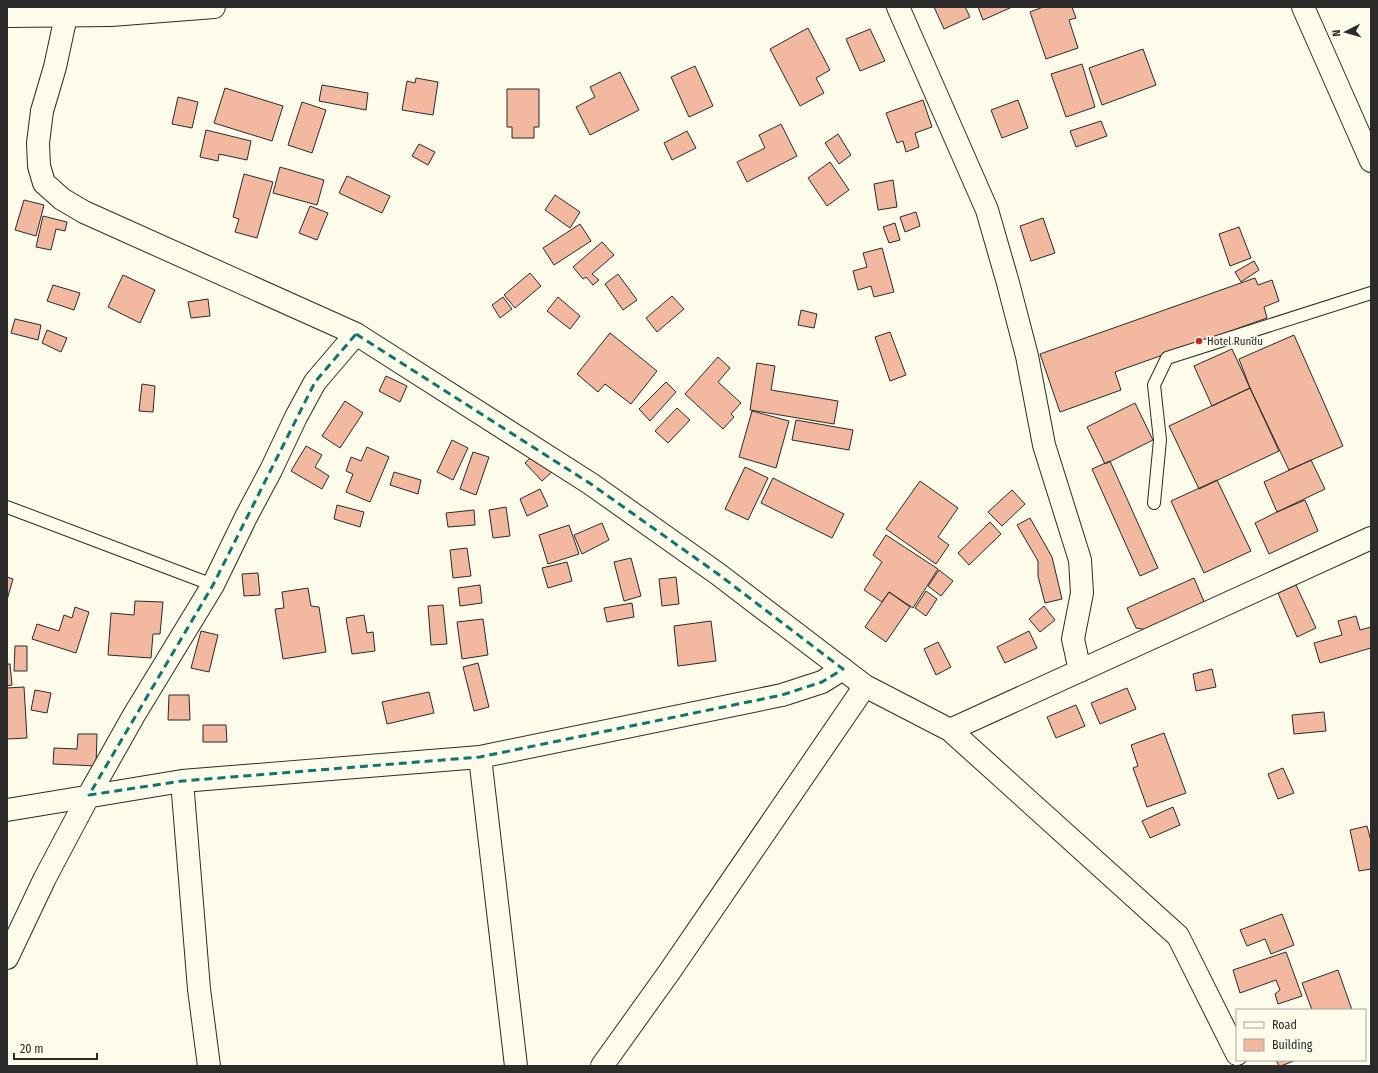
<svg xmlns="http://www.w3.org/2000/svg" width="1378" height="1073" font-family="'Fira Sans Condensed',sans-serif">
<style>
.building{fill:#f2b8a0;stroke:#2b2b2b}
.lines{fill:none;stroke-linecap:round;stroke-linejoin:round}
.service-casing{stroke:#2b2b2b;stroke-width:14}
.minor-casing{stroke:#2b2b2b;stroke-width:24}
.tertiary-casing{stroke:#2b2b2b;stroke-width:24}
.trunk-casing{stroke:#2b2b2b;stroke-width:24}
.service{stroke:#fdfbea;stroke-width:12}
.minor{stroke:#fdfbea;stroke-width:22}
.tertiary{stroke:#fdfbea;stroke-width:22}
.trunk{stroke:#fdfbea;stroke-width:22}
.marked{fill:none;stroke:#0f766e;stroke-width:3;stroke-dasharray:8 5;stroke-linejoin:round}
.poi-dot{fill:#c62828;stroke:#fdfbea;stroke-width:1.5}
.labels{text-anchor:middle;stroke-width:3;stroke-linejoin:round;paint-order:stroke}
.poi-label{font-size:11px;fill:#2b2b2b;stroke:#fdfbea;text-anchor:start}
</style>
<rect width="100%" height="100%" fill="#fdfbea"/>
<path class="building" d="M934,7H965L970,17L944,29Z
M978,7H1012L983,20Z
M1043,7H1072L1076,18L1069,20L1078,48L1046,59L1030,12Z
M808,28L830,70L816,78L824,93L800,106L770,49Z
M870,29L885,61L860,71L846,39Z
M1143,49L1156,85L1102,105L1089,68Z
M1082,64L1095,107L1066,117L1051,74Z
M695,66L713,106L689,117L671,77Z
M620,72L639,110L590,135L576,107L595,97L590,87Z
M416,78L438,82L433,115L402,110L407,81L415,83Z
M322,85L368,93L366,110L319,101Z
M225,88L283,106L272,141L214,123Z
M507,89H539V127H534V138H512V127H507Z
M178,97L198,102L192,128L172,124Z
M923,100L932,127L915,133L919,147L906,152L903,141L897,143L886,113Z
M1018,100L1028,128L1002,138L991,110Z
M302,102L326,110L312,153L288,145Z
M1101,121L1107,136L1076,147L1070,131Z
M781,124L797,156L747,182L737,162L765,148L759,135Z
M206,130L251,141L247,160L219,154L218,161L200,157Z
M687,131L696,148L672,160L664,143Z
M838,134L851,155L839,164L825,143Z
M419,144L435,152L428,165L412,156Z
M830,162L849,190L827,206L808,178Z
M280,167L324,180L317,205L273,193Z
M244,174L273,182L257,238L235,232L239,219L233,217Z
M347,176L390,196L382,213L339,193Z
M893,180L897,207L878,210L874,184Z
M555,195L580,212L570,228L545,210Z
M24,200L44,205L36,236L15,230Z
M310,206L328,213L317,240L299,233Z
M916,212L920,226L905,232L900,217Z
M43,216L67,222L65,231L56,229L51,250L36,247Z
M1043,218L1055,253L1031,261L1020,226Z
M895,223L900,240L889,243L883,227Z
M580,224L591,241L554,265L543,248Z
M1239,227L1251,258L1230,266L1219,234Z
M602,242L614,255L592,274L599,280L593,285L586,277L583,279L573,267Z
M882,248L894,292L874,297L871,286L858,290L853,271L867,267L863,253Z
M1254,261L1259,270L1241,282L1235,272Z
M530,273L541,286L515,308L504,295Z
M618,274L637,300L623,310L605,284Z
M123,275L155,290L140,323L108,307Z
M1255,278L1258,285L1272,280L1279,301L1264,307L1267,318L1115,372L1121,390L1060,412L1040,354Z
M53,285L80,293L74,310L47,301Z
M672,296L684,309L657,332L646,318Z
M503,297L512,309L500,318L492,305Z
M558,297L580,316L570,329L547,311Z
M208,299L210,316L191,318L188,302Z
M801,310L817,314L814,328L798,325Z
M15,319L41,325L38,340L11,333Z
M47,330L67,338L61,352L42,343Z
M890,332L906,375L890,381L875,337Z
M610,333L657,371L631,404L605,384L598,392L577,374Z
M1294,335L1343,446L1289,470L1250,388L1239,359Z
M1232,349L1250,388L1212,406L1194,366Z
M718,357L730,368L718,382L741,403L731,414L734,417L723,429L685,394Z
M757,363L775,366L771,390L838,401L834,424L750,410Z
M386,376L407,386L400,402L379,391Z
M666,382L676,392L650,421L639,409Z
M142,384L155,386L153,412L139,411Z
M1250,388L1279,451L1199,489L1169,426Z
M345,401L363,413L340,448L322,436Z
M1135,403L1153,440L1105,464L1087,427Z
M677,408L690,420L668,443L655,431Z
M752,411L789,421L776,468L739,457Z
M796,420L853,430L849,450L792,440Z
M452,440L468,448L453,480L437,472Z
M306,446L322,455L315,467L329,476L322,489L291,471Z
M367,447L389,457L370,502L346,492L353,474L346,471L351,457L361,461Z
M473,452L489,457L476,495L460,489Z
M536,452L553,471L542,481L525,463Z
M1311,460L1325,489L1277,512L1264,482Z
M1110,461L1158,568L1140,576L1092,469Z
M745,467L768,478L748,520L725,509Z
M394,472L421,480L418,494L390,485Z
M773,478L844,514L832,538L761,503Z
M1217,480L1251,551L1204,573L1171,501Z
M920,481L958,508L938,537L949,545L936,564L886,529Z
M540,489L548,506L527,516L520,499Z
M1012,490L1025,504L1002,526L988,512Z
M1305,500L1318,531L1269,554L1255,523L1277,512Z
M337,505L364,512L360,527L334,519Z
M506,507L510,536L493,538L489,510Z
M474,510L475,525L448,527L446,513Z
M1030,518L1052,557L1062,599L1045,603L1038,576V561L1017,525Z
M990,522L1001,534L969,565L958,553Z
M602,523L609,540L582,554L574,535Z
M569,525L579,554L548,564L539,535Z
M886,535L938,569L913,608L889,592L882,602L864,590L882,562L873,555Z
M467,548L471,576L453,578L450,550Z
M631,558L641,596L624,601L614,562Z
M567,562L572,581L548,588L542,568Z
M939,570L953,581L941,596L928,586Z
M258,573L260,595L244,596L242,574Z
M7,577L13,579L7,600Z
M676,577L679,604L662,606L659,579Z
M1194,578L1205,604L1148,630L1136,628L1127,608Z
M480,585L482,603L460,606L458,588Z
M1296,585L1316,628L1297,637L1278,593Z
M308,588L311,606L319,607L326,652L283,659L275,609L284,608L282,592Z
M926,591L937,599L926,616L915,608Z
M889,592L910,607L886,642L865,627Z
M135,601L163,602L160,634H153L151,658L108,655L111,613L134,615Z
M632,603L634,617L607,622L604,608Z
M443,605L447,644L431,645L428,606Z
M1044,606L1055,620L1040,632L1029,619Z
M75,607L89,612L76,653L32,639L37,624L59,631L64,615L72,618Z
M364,615L367,633L373,632L375,651L352,654L346,618Z
M1356,616L1360,630L1371,627V648L1320,663L1314,643L1342,635L1338,621Z
M483,619L488,655L462,659L457,622Z
M711,621L716,661L678,666L674,626Z
M201,631L218,635L209,672L191,668Z
M1029,631L1037,648L1005,663L997,647Z
M938,642L951,667L936,675L924,649Z
M15,646H27V671H14Z
M478,663L489,707L474,711L463,667Z
M7,664H10L12,685L7,686Z
M1212,669L1216,687L1196,691L1193,674Z
M24,687L27,738L7,739V688Z
M1127,688L1136,709L1100,724L1091,703Z
M35,690L51,693L47,713L31,710Z
M429,692L434,713L387,724L382,702Z
M169,695H189L190,720H168Z
M1076,705L1085,726L1056,738L1047,717Z
M1324,712L1326,731L1294,734L1292,715Z
M203,725H226L227,742H203Z
M1164,733L1186,793L1147,807L1133,768L1138,766L1131,745Z
M78,734H97L96,766L53,764L54,748L77,749Z
M1283,768L1294,793L1278,799L1268,774Z
M1173,807L1180,825L1150,838L1142,821Z
M1367,826L1371,841V869L1359,871L1350,830Z
M1282,914L1294,945L1271,954L1265,939L1247,946L1240,930Z
M1286,952L1302,996L1278,1004L1275,994L1280,990L1276,980L1240,993L1233,970Z
M1338,970L1352,1010H1312L1302,983Z
M1276,1060H1296L1281,1066H1279Z"/>
<g class="lines">
<defs>
<path id="service" d="M1154,503L1160,440L1154,385L1167,358L1371,293
M7,507L213,585"/>
<path id="minor" d="M898,7L987,210L1008,283L1027,356L1044,445L1080,560L1082,593L1073,639L1080,671
M66,16L55,67L42,111L38,143L39,166L44,183L62,199L84,212L356,334L591,484L718,574L865,686L950,730L1178,936L1237,1054
M950,730L1371,538
M480,757L516,1066
M182,781L199,989L209,1066
M7,810L182,781L480,757L782,695L822,682L843,669
M7,958L45,878L89,795L134,715L213,585L246,517L271,470L296,417L315,382L356,334
M602,1066L670,971L865,686"/>
<path id="tertiary" d="M7,16L111,15L214,7"/>
<path id="trunk" d="M1303,7L1371,161"/>
</defs>
<use href="#service" class="service-casing"/>
<use href="#minor" class="minor-casing"/>
<use href="#tertiary" class="tertiary-casing"/>
<use href="#trunk" class="trunk-casing"/>
<use href="#service" class="service"/>
<use href="#minor" class="minor"/>
<use href="#tertiary" class="tertiary"/>
<use href="#trunk" class="trunk"/>
</g>
<path class="marked" d="M356,334L591,484L718,574L843,669L822,682L782,695L480,757L182,781L89,795L213,585L315,382Z"/>
<circle class="poi-dot" cx="1199" cy="341" r="4"/>
<g class="labels">
<g class="poi-label">
<text x="1207" y="345">Hotel Rundu</text>
</g>
</g>
<rect width="1378" height="1073" fill="none" stroke="#2b2b2b" stroke-width="16"/>
<rect x="1236" y="1009" width="130" height="52" fill="#fdfbea" stroke="#a9a89e"/>
<rect x="1244" y="1022" width="20" height="6" fill="#fdfbea" stroke="#a9a89e"/>
<text x="1272" y="1029" font-size="12" fill="#2b2b2b">Road</text>
<rect x="1244" y="1039" width="20" height="12" fill="#f2b8a0" stroke="#a9a89e"/>
<text x="1272" y="1049" font-size="12" fill="#2b2b2b">Building</text>
<g transform="translate(1346 32) rotate(264)" stroke="#fdfbea" stroke-width="3" paint-order="stroke">
<path d="M0-3L7 15L0 10L-7 15Z" fill="#2b2b2b"/>
<text y="-6" font-size="11" font-weight="bold" text-anchor="middle" fill="#2b2b2b">N</text>
</g>
<path d="M14 1053v6h83v-6" fill="none" stroke="#2b2b2b" stroke-width="2"/>
<text x="20" y="1053" font-size="12" fill="#2b2b2b" stroke="#fdfbea" stroke-width="3" paint-order="stroke">20 m</text>
</svg>
